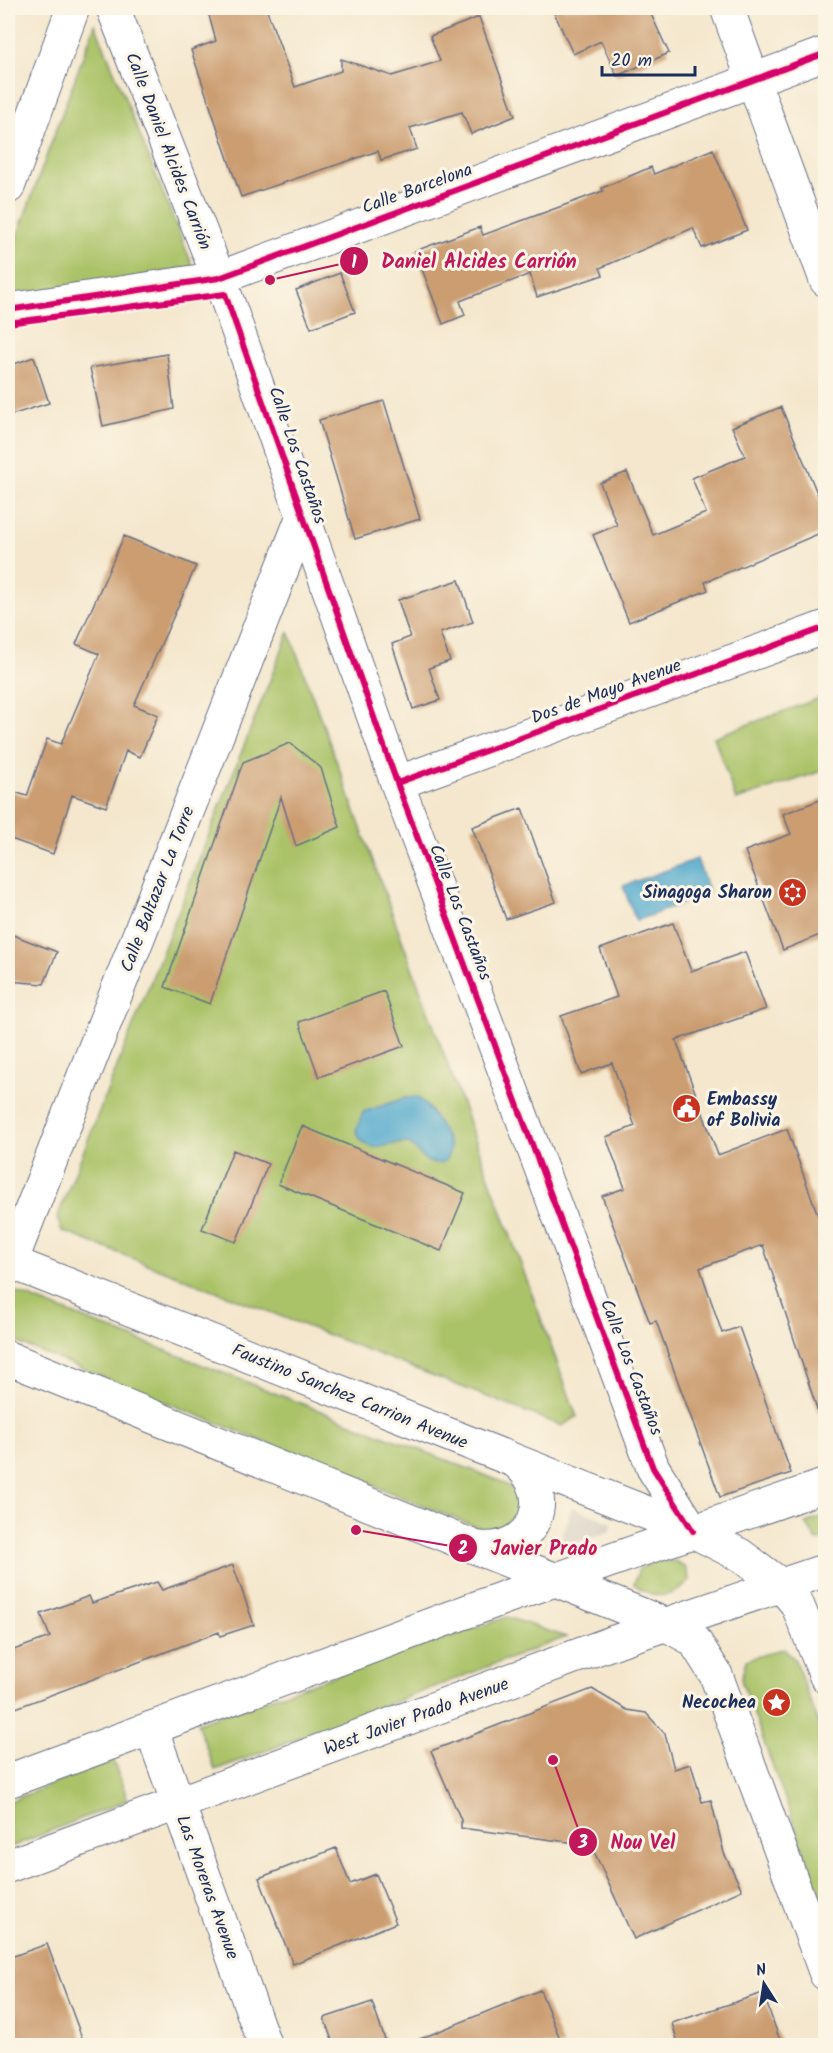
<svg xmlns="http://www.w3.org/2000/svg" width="833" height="2053" font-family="Kalam,sans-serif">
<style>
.industrial{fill:#c9c3b8}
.green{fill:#aac267;stroke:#627862;stroke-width:1.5}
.water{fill:#4fa8cc;stroke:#356c95;stroke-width:1.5}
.building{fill:#cb9d71}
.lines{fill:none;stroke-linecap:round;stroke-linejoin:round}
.minor-casing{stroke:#676f85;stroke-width:35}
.major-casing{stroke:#676f85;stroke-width:35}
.minor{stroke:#fff;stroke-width:33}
.major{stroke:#fff;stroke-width:33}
.cycleway-casing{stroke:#fcf5e5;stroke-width:10}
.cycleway{stroke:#d6006c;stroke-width:6}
.labels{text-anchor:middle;stroke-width:6;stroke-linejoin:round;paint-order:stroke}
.street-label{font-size:18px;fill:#1b2f5e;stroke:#fcf5e5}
.poi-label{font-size:18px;font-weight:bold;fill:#1b2f5e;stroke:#fcf5e5;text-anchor:end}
.leader{fill:none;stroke:#c2185b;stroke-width:2}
.callout-dot{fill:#c2185b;stroke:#fcf5e5;stroke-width:2}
.mark-label{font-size:18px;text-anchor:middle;font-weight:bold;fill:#fff}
.callout-label{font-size:20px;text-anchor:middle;font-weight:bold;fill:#c2185b;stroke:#fcf5e5;stroke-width:6;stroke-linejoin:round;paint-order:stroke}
</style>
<rect width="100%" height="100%" fill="#fcf5e5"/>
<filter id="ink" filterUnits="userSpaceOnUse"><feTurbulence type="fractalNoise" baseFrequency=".0167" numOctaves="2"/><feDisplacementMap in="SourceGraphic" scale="12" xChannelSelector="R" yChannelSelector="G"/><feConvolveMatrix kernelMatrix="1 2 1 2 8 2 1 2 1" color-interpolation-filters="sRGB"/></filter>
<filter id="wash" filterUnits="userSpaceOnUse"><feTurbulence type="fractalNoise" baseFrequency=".008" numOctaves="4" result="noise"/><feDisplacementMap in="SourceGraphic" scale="24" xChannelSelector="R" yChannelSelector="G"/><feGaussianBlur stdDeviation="1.35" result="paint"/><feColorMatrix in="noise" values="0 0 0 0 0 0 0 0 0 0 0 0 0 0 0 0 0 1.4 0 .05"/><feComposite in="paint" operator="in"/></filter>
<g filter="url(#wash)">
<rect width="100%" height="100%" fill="#f4e7cd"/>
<path class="industrial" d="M572,1507L613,1523L609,1532L558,1549Z"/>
<path class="green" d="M95,24L193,267L8,302V261Z
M289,632L577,1417L562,1426L62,1231L57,1218Z
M825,696V770L736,800L714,737Z
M8,1289L500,1481L519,1493L523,1516L509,1531L489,1532L8,1339Z
M825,1516V1538L817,1541L806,1523Z
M657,1561H675L685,1567L690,1581C672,1599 654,1601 634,1584L639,1569Z
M507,1617L566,1637L215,1770L197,1723Z
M784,1648L795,1660L825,1741V1907L741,1680L746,1660Z
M113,1760L128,1800L8,1848V1802Z"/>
<path class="water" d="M697,859L709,893L636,921L623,886Z
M417,1097C426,1102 446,1133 449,1144C451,1150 448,1157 444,1162C426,1169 420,1152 408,1143C386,1141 367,1160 356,1130L363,1112L405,1098Z"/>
<g id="blocks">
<path class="building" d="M207,8H266L295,87L341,71V59L392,76L440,61L430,36L479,17L515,116L471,134L462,112L410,128L417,149L381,160L378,151L241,197L191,50L216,41Z
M552,8H648L669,53L617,76L601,41L573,54Z
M713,149L747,230L702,248L693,228L600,268L603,275L537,297L530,274L460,301L465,315L443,324L415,251L480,227L483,235L603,191L602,188L651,167L654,174Z
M340,273L355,312L311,328L296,290Z
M167,354L174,409L103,426L90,368Z
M34,357L49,403L8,416V366Z
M384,401L420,519L355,539L319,420Z
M781,407L825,512V531L705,582L708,590L629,622L593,535L617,525L600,483L627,472L653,535L706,513L692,478L745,456L732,427Z
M124,536L196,566L134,705L158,715L140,757L126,751L106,807L72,795L53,854L8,838V790L27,796L47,739L61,744L99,654L76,644Z
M459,580L473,622L440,633L450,661L429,668L440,700L413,709L392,644L410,637L398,600Z
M290,743L321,768L340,827L296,846L281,797L210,1004L165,987L243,762Z
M825,798V933L783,950L745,851L791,834L783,814Z
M522,808L556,902L506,919L472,827Z
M673,923L691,971L745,952L766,1009L676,1040L718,1155L787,1129L825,1235V1423L822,1424L763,1245L700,1268L722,1333L739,1327L791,1473L720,1497L656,1321L650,1323L602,1196L625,1188L606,1137L635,1126L612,1063L581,1074L561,1016L617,997L600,949Z
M8,933L57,952L44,984L8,981Z
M384,991L404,1046L319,1077L299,1022Z
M302,1126L465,1193L441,1251L278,1184Z
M233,1150L268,1164L236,1242L202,1229Z
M233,1565L254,1625L220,1636L219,1632L8,1711V1652L50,1637L41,1614L89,1596L92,1603L157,1582L162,1590Z
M592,1689L627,1710L646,1713L665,1734L674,1769L691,1764L702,1802L711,1800L724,1853L742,1890L634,1939L591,1845L461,1828V1820L431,1751Z
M336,1848L350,1884L376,1874L396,1923L293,1964L259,1878Z
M47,1944L85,2046H8V1958Z
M540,1990L563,2046H406L405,2045Z
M763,1993L782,2046H679L672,2023Z
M372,2002L387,2046H334L324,2018Z"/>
</g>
</g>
<g filter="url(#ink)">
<use href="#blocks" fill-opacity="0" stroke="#676f85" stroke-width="1.5"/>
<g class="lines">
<defs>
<path id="minor" d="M113,8L225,294L397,783L653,1468L693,1531
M727,8L826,280
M8,187L73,8
M8,310L219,278L826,53
M397,783L826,627
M11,1262L303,516
M782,1586L797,1604L826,1676
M667,1625L694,1640L716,1675L826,1974
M151,1728L265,2046"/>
<path id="major" d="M8,1261L693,1531L740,1555L782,1586
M8,1358L667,1625
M480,1548C534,1553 559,1495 515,1461
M8,1781L506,1597L826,1485
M8,1866L617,1641L826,1570"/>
</defs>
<use href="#minor" class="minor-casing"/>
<use href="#major" class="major-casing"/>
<use href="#minor" class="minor"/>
<use href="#major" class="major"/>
<defs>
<path id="cycleway" d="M8,310L219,278L826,53
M8,323L225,294L397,783L653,1468L693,1531
M397,783L826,627"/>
</defs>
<use href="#cycleway" class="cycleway-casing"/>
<use href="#cycleway" class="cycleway"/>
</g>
</g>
<defs>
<symbol id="synagogue-disc" viewBox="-11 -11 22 22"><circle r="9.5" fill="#c8321e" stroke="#fcf5e5"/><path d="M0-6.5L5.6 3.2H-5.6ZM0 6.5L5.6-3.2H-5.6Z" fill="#fff"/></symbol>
<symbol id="civic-disc" viewBox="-11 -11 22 22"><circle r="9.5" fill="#c8321e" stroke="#fcf5e5"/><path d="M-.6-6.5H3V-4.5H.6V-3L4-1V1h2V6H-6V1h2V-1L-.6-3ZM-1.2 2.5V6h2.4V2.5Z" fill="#fff"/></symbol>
<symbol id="sight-disc" viewBox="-11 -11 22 22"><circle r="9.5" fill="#c8321e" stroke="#fcf5e5"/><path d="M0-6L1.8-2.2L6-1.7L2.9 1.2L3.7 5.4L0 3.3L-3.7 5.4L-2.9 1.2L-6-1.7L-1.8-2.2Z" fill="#fff"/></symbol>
</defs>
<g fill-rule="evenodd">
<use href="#synagogue-disc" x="776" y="876" width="33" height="33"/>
<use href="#civic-disc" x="670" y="1092" width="33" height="33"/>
<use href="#sight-disc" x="760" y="1686" width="33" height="33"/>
</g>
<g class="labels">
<g class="street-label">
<text transform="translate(169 151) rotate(69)" y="6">Calle Daniel Alcides Carrión</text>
<text transform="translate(417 188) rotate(-20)" y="6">Calle Barcelona</text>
<text transform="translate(298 455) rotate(71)" y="6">Calle Los Castaños</text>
<text transform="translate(606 691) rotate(-20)" y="6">Dos de Mayo Avenue</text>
<text transform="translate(157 889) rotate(-69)" y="6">Calle Baltazar La Torre</text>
<text transform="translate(461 912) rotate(69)" y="6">Calle Los Castaños</text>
<text transform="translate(632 1367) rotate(69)" y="6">Calle Los Castaños</text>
<text transform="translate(350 1396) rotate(22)" y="6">Faustino Sanchez Carrion Avenue</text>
<text transform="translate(416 1716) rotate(-20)" y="6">West Javier Prado Avenue</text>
<text transform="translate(208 1887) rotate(70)" y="6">Las Moreras Avenue</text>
</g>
<g class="poi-label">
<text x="772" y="898">Sinagoga Sharon</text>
<text x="707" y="1105" text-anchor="start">Embassy<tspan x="707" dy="21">of Bolivia</tspan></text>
<text x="756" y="1708">Necochea</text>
</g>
</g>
<path class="leader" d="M270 280L354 261M356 1530L463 1548M553 1760L583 1842"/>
<g class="callout-dot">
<circle cx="270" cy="280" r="6"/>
<circle cx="356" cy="1530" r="6"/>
<circle cx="553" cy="1760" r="6"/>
<circle cx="354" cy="261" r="15"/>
<circle cx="463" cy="1548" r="15"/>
<circle cx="583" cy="1842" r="15"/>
</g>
<g class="mark-label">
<text x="354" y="268">1</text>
<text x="463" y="1554">2</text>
<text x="583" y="1848">3</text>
</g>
<g class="callout-label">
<text x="479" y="268">Daniel Alcides Carrión</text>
<text x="544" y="1555">Javier Prado</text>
<text x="643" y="1849">Nou Vel</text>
</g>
<rect width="833" height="2053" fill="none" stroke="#fcf5e5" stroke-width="30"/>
<g transform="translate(764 1984) rotate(348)" stroke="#fcf5e5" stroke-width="4.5" paint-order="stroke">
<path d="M0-4.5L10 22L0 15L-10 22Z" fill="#1b2f5e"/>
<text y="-9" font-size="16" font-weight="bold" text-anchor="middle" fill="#1b2f5e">N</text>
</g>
<path d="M602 66v9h93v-9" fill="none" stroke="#1b2f5e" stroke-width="3"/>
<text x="611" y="66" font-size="18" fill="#1b2f5e" stroke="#fcf5e5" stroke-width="4.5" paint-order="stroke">20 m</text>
</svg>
